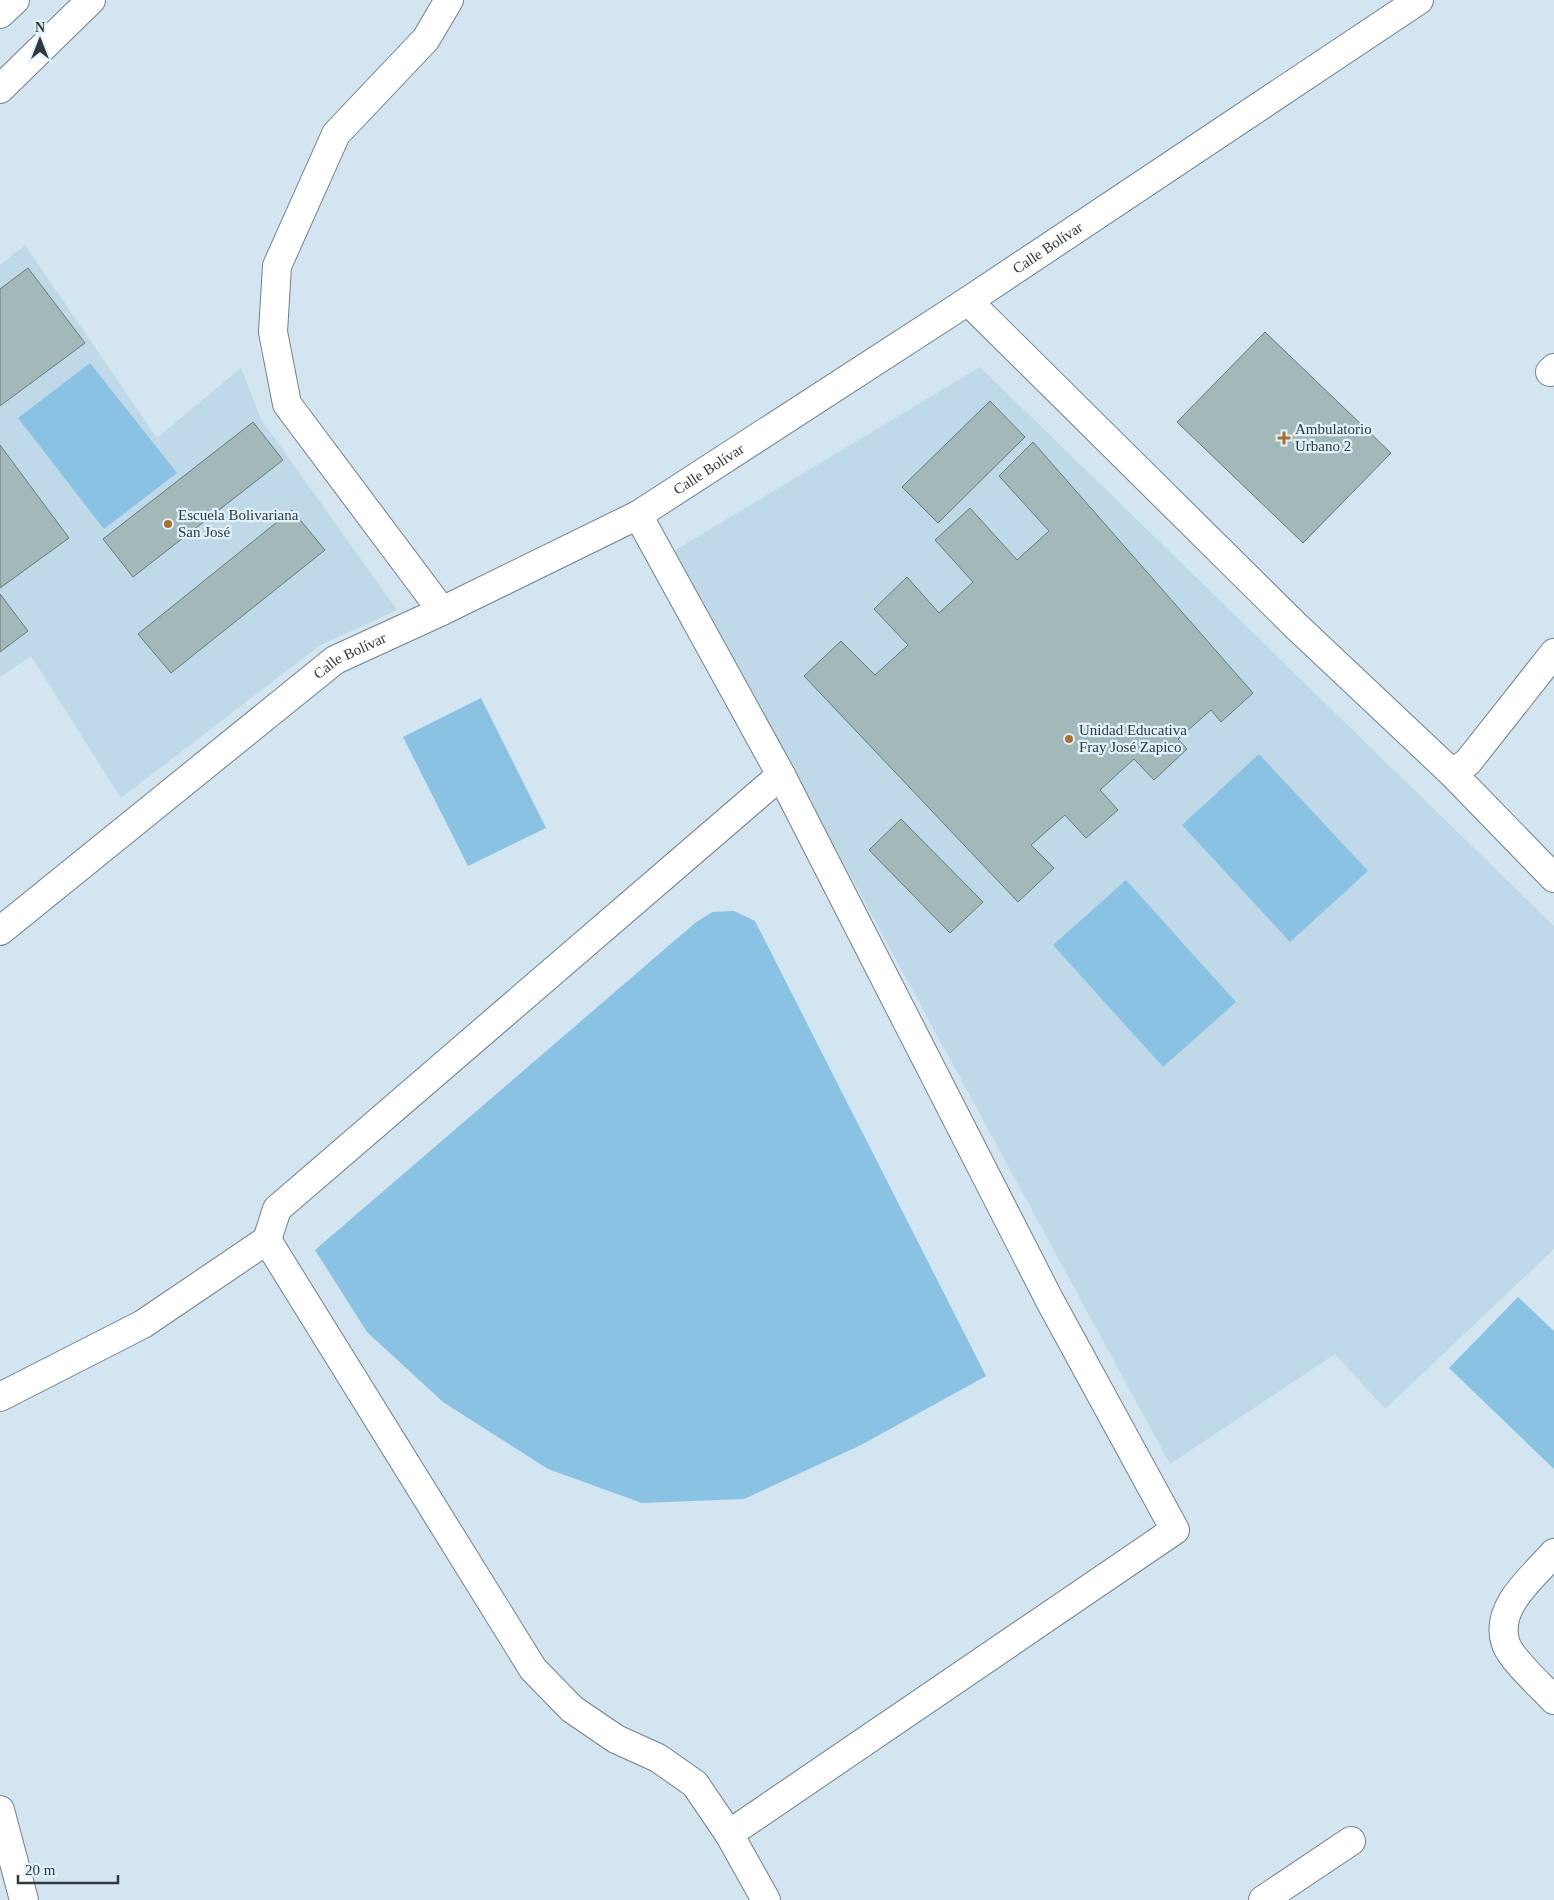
<svg xmlns="http://www.w3.org/2000/svg" width="1554" height="1900" font-family="Georgia,serif">
<style>
.built{fill:#c0d9e8}
.green{fill:#89c2e3}
.building{fill:#a2b8b9;stroke:#667b7c}
.lines{fill:none;stroke-linecap:round;stroke-linejoin:round}
.minor-casing{stroke:#71818b;stroke-width:30}
.primary-casing{stroke:#71818b;stroke-width:30}
.minor{stroke:#fff;stroke-width:28}
.primary{stroke:#fff;stroke-width:28}
.poi-dot{fill:#a9702f;stroke:#e0f2fd;stroke-width:2}
.labels{text-anchor:middle;stroke-width:4.5;stroke-linejoin:round;paint-order:stroke}
.street-label{font-size:15px;fill:#32393d;stroke:#e0f2fd}
.poi-label{font-size:15px;fill:#32393d;stroke:#e0f2fd;text-anchor:start}
</style>
<rect width="100%" height="100%" fill="#d3e5f0"/>
<path class="built" d="M25,245L157,438L241,368L261,419L397,610L319,646L121,798L31,656L0,677V265Z
M980,367L1554,926V1249L1385,1409L1335,1354L1170,1464L674,551Z"/>
<path class="green" d="M90,363L177,473L104,529L18,418Z
M481,698L546,828L468,866L403,737Z
M1259,754L1368,871L1290,942L1182,825Z
M1126,880L1236,1002L1163,1067L1053,945Z
M734,911L755,921L986,1376L861,1445L744,1499L642,1503L548,1469L443,1402L367,1332L315,1250L695,923L712,912Z
M1518,1297L1554,1331V1469L1449,1368Z"/>
<path class="building" d="M28,268L85,343L0,406V289Z
M1265,332L1391,453L1303,543L1177,422Z
M990,401L1025,437L938,523L902,487Z
M253,422L283,460L133,577L103,539Z
M1033,442L1253,693L1221,722L1211,710L1178,739L1187,749L1154,780L1134,759L1100,790L1118,810L1086,838L1065,815L1031,845L1054,868L1018,902L804,676L841,641L875,675L908,645L874,609L907,577L939,613L973,582L935,540L970,508L1017,560L1049,531L999,476Z
M0,445L69,538L0,588Z
M292,510L325,550L171,673L138,634Z
M0,594L28,631L0,652Z
M901,819L983,902L950,933L869,850Z"/>
<g class="lines">
<defs>
<g id="minor">
<path d="M968,301L1295,625L1452,773L1554,878"/>
<path d="M1550,372L1554,368"/>
<path d="M638,515L781,775L1050,1301L1175,1530L729,1834"/>
<path d="M442,611L287,404L273,332L277,266L336,134L426,39L449,0"/>
<path d="M1452,773L1468,762L1554,653"/>
<path id="s1" d="M0,931L335,660L442,611L638,515L968,301L1419,0"/>
<path d="M267,1240L533,1669L572,1709L616,1739L658,1758L695,1784L729,1834L766,1900"/>
<path d="M0,1397L143,1324L267,1240L277,1209L781,775"/>
<path d="M1554,1553C1533,1577 1493,1608 1506,1644C1511,1659 1542,1687 1554,1700"/>
<path d="M0,1810L24,1900"/>
<path d="M1263,1900L1351,1841"/>
</g>
<path id="primary" d="M0,14L15,0
M0,89L91,0"/>
</defs>
<use href="#minor" class="minor-casing"/>
<use href="#primary" class="primary-casing"/>
<use href="#minor" class="minor"/>
<use href="#primary" class="primary"/>
</g>
<g class="poi-dot">
<path d="M1281.5 430.5h5v5h5v5h-5v5h-5v-5h-5v-5h5z"/>
<circle cx="168" cy="524" r="5"/>
<circle cx="1069" cy="739" r="5"/>
</g>
<g class="labels">
<g class="street-label">
<text dy="5" stroke="none"><textPath href="#s1" startOffset="1256">Calle Bolívar</textPath></text>
<text dy="5" stroke="none"><textPath href="#s1" startOffset="851">Calle Bolívar</textPath></text>
<text dy="5" stroke="none"><textPath href="#s1" startOffset="446">Calle Bolívar</textPath></text>
</g>
<g class="poi-label">
<text x="1295" y="434">Ambulatorio<tspan x="1295" dy="17">Urbano 2</tspan></text>
<text x="178" y="520">Escuela Bolivariana<tspan x="178" dy="17">San José</tspan></text>
<text x="1079" y="735">Unidad Educativa<tspan x="1079" dy="17">Fray José Zapico</tspan></text>
</g>
</g>
<g transform="translate(40 40)" stroke="#e0f2fd" stroke-width="4" paint-order="stroke">
<path d="M0-4L9 19L0 12L-9 19Z" fill="#32393d"/>
<text y="-8" font-size="14" font-weight="bold" text-anchor="middle" fill="#32393d">N</text>
</g>
<path d="M18 1875v8h100v-8" fill="none" stroke="#32393d" stroke-width="2.5"/>
<text x="25" y="1875" font-size="15" fill="#32393d" stroke="#e0f2fd" stroke-width="4" paint-order="stroke">20 m</text>
</svg>
